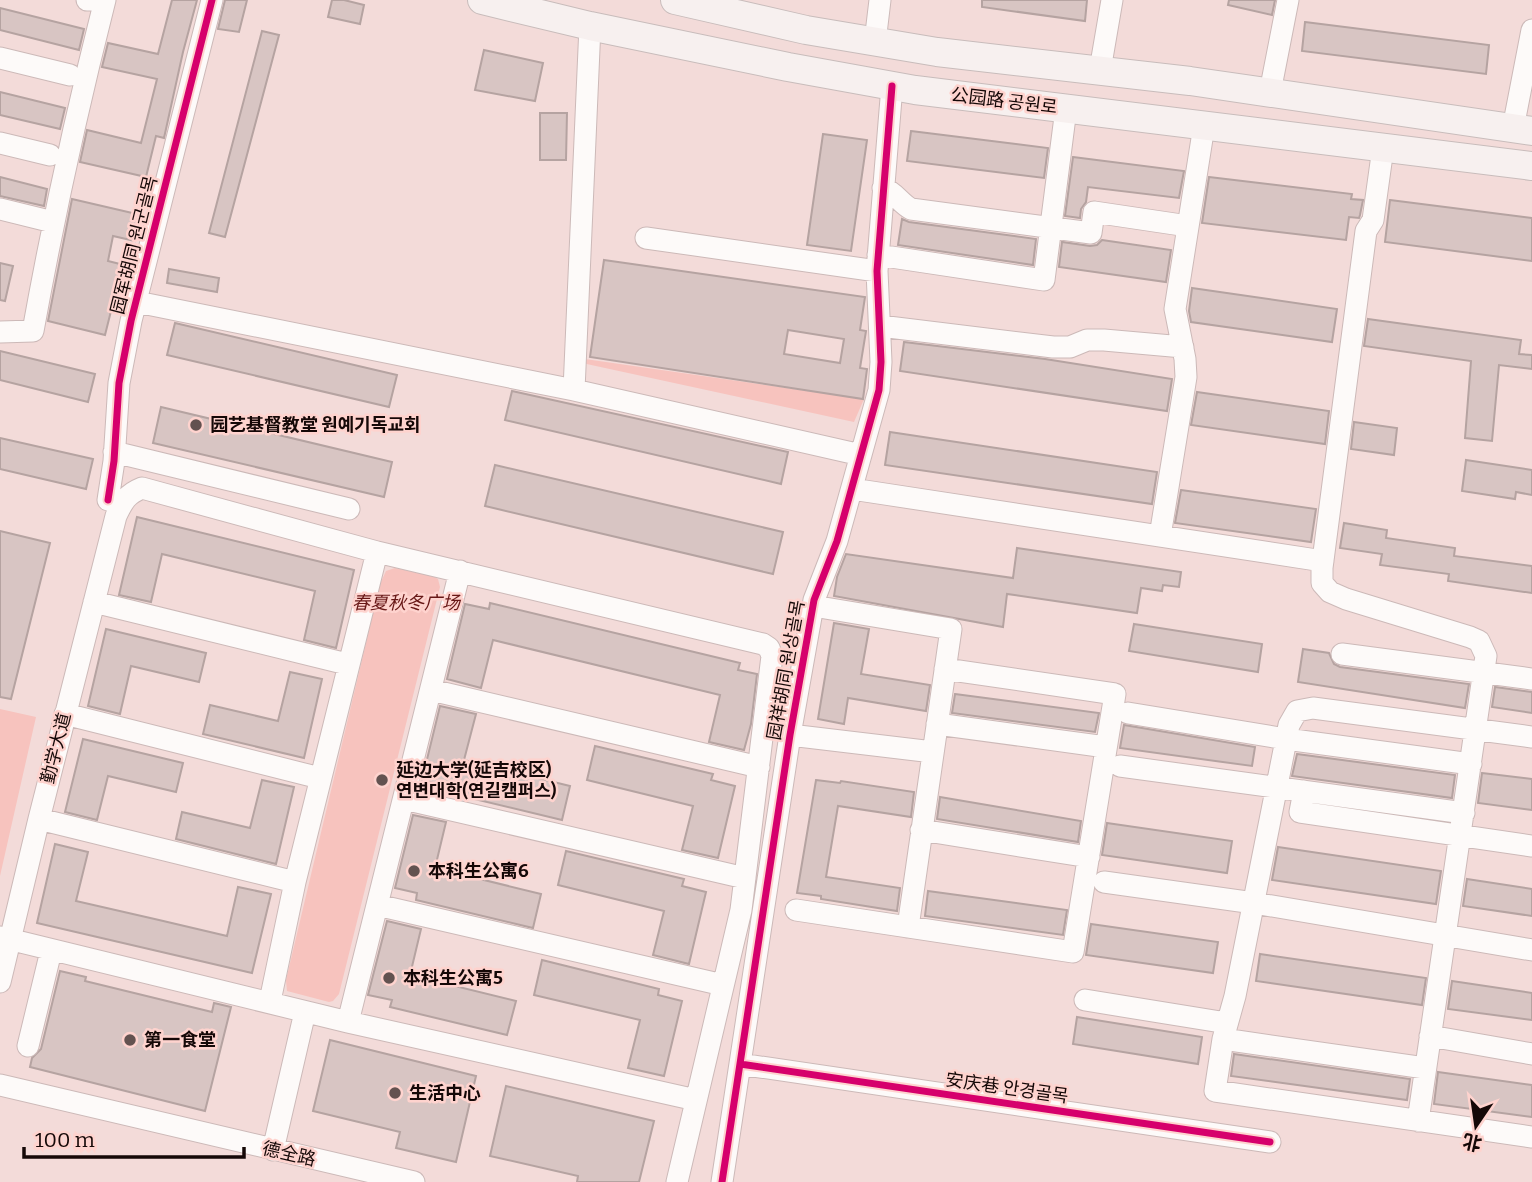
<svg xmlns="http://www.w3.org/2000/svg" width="1532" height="1182" font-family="Bitter,'Noto Sans SC','Noto Sans KR',serif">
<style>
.green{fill:#f7c3be}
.building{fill:#d8c5c3;stroke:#b5a3a1;stroke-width:2;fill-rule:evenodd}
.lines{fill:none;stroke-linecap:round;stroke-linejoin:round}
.minor-casing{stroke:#ccb9b8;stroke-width:23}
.major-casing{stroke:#c8bcbb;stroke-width:30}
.minor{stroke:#fdfaf9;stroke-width:21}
.major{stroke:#f7f0ef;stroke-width:28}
.cycleway-casing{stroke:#fed3ce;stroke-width:11}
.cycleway{stroke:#d6006c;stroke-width:7}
.poi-dot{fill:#635250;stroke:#fed3ce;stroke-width:2.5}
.labels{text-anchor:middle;stroke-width:5;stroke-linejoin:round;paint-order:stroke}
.street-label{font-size:18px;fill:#150807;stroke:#fed3ce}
.poi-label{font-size:18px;font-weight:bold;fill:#150807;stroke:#fed3ce;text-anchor:start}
.park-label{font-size:18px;font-style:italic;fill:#671716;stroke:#fed3ce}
</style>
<rect width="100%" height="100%" fill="#f3dbd9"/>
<path class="green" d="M578,358L864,399L854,422L582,363Z
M395,568L433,576L438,579L440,587L339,994L333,1001L329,1002L287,991L286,980L380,584L386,571Z
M0,709L36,717L0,876Z"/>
<path class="building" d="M172,0H197L183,52L164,138L156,136L146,177L80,162L87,130L141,143L157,79L102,67L108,43L158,54Z
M225,0H247L239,32L218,29Z
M332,0H344L364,5L360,24L328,17Z
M982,0H1087L1085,21L982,7Z
M1229,0H1275L1272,15L1228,5Z
M0,8L84,29L79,50L0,30Z
M1305,22L1489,45L1486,74L1302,51Z
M262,31L279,35L225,237L209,233Z
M484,50L543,63L535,101L475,90Z
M0,92L65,108L60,129L0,115Z
M540,113H567L566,160H540Z
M911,131L1048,148L1044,178L907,161Z
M823,134L867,140L851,251L807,245Z
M1073,157L1184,171L1179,198L1088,187L1086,202L1081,209L1080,218L1065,216Z
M0,177L47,189L44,206L0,196Z
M1209,177L1352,194L1351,199L1363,200L1360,215L1359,218L1349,217L1346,240L1202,223Z
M72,199L141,215L135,241L113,236L108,261L128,266L123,289L117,287L105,335L48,321Z
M1390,200L1532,218V261L1385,242Z
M902,219L909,222L1036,239L1033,265L898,245Z
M1102,240L1171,250L1166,282L1059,267L1062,242L1090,246L1097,245Z
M604,260L865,297L860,330L866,331L860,368L867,369L863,399L590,357ZM788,330L844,339L840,363L784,354Z
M0,263L13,266L5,301L0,300Z
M169,269L219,278L217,292L167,283Z
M1192,288L1337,309L1332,342L1191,322L1189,311Z
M1368,319L1521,340L1519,354L1532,355V369L1499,365L1492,441L1465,438L1471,361L1364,346Z
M175,323L397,375L389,407L167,355Z
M904,342L1045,359L1172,379L1167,411L900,371Z
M0,351L95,374L88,402L0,380Z
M512,391L788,452L781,484L505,420Z
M1197,392L1329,411L1325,444L1191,425Z
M161,407L392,462L384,497L153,443Z
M1354,422L1397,428L1394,455L1351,449Z
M890,432L1157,472L1152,504L885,465Z
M0,438L93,459L86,489L0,469Z
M1466,460L1532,470V495L1516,492L1515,499L1462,491Z
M495,465L783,532L773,574L485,506Z
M1181,490L1316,509L1311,542L1175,523Z
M137,517L354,570L336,648L304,640L315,591L162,554L151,602L119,595Z
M1344,523L1387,530L1386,538L1455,548L1454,556L1532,566V593L1448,581L1449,574L1380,565L1382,554L1340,548Z
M0,531L50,543L11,699L0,697Z
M1017,548L1181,572L1179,587L1163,585L1162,591L1141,588L1137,613L1007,594L1003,627L834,596L837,577L846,554L1013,578Z
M490,603L740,663L738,670L757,674L751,724L744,750L709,742L720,695L493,640L481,688L447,679L465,604L489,609Z
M834,623L869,629L861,674L930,685L926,711L848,698L844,724L818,719Z
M1134,624L1262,644L1258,672L1129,651Z
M106,629L206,653L199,682L131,666L120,714L88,706Z
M1303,649L1329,653L1334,664L1340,667L1469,684L1465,708L1298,682Z
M290,672L322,679L304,758L203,734L210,705L278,721Z
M1495,687L1532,692V713L1492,707Z
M955,694L1099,713L1095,732L952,713Z
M440,706L476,714L464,760L570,786L562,820L445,792L446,786L422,780Z
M1124,725L1255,747L1252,766L1120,748Z
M83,739L183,763L176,792L108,776L97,820L65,812Z
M595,746L713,774L711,780L735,786L718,858L682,850L693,806L587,780Z
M1297,754L1455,775L1452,798L1292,776Z
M1482,773L1532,779V810L1478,803Z
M262,780L294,787L276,864L176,839L182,812L250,828Z
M816,780L840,783L841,781L914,792L911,817L838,806L826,877L900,888L897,911L821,899V896L797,893Z
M940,797L1081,821L1078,842L937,819Z
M413,815L446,822L435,868L541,894L533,928L416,900L417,893L395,888Z
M1107,823L1232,841L1227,873L1102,855Z
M55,844L88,852L76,901L159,920L227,936L238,887L271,894L252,973L37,923Z
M1278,847L1441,871L1436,904L1272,880Z
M566,851L684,879L682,886L706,892L689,964L653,955L664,911L558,885Z
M1467,879L1532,889V916L1463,906Z
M928,891L1067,910L1063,935L925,916Z
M387,921L421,929L410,975L516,1001L507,1035L390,1007L392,1000L368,995Z
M1091,924L1218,942L1213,973L1086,955Z
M1260,954L1426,978L1422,1005L1256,981Z
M542,960L659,989L658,995L682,1001L664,1076L628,1068L640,1020L534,995Z
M60,971L86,977L85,981L212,1012L214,1003L231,1007L205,1111L30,1067L32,1058L41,1049Z
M1452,981L1532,993V1020L1448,1009Z
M1077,1017L1202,1037L1198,1064L1073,1044Z
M330,1040L476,1076L456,1162L396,1148L400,1132L313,1111Z
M1234,1054L1410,1079L1407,1100L1231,1076Z
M1438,1072L1532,1085V1117L1434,1104Z
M506,1086L654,1121L639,1182H577L578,1176L490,1156Z"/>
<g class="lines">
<defs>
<path id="minor" d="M87,0H88
M875,42L880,0
M0,58L70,75
M1100,70L1112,0
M1270,92L1288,0
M1513,128L1532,30
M0,143L50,155
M1383,148L1373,220L1366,231L1322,568V583L1330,592L1346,599L1470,637L1479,641L1486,656L1418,1121
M883,188C895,192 900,203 911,209L1091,233L1094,212L1188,226
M0,209L53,222
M646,238L877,271
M878,255L1044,280L1066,109
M137,302L574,390L861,455
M880,326L1053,347H1070L1087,340H1104L1183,347
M0,332L33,331C53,220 77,110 105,0
M574,390L590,26
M114,452L349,509
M852,489L1323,561
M108,500L114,461L119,383L131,321L212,0
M1160,536L1186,377L1185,359L1175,309L1204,126
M94,602L347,664
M813,606L951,629L908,927
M1342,654L1532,679
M431,690L759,767
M1128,713L1286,739L1471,764
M65,714L320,778
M937,724L1106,747
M790,735L933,752
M1532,737L1313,708L1297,711L1289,725L1235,996L1223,1039L1215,1091L1532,1137
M1120,766L1464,813
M1304,791L1300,812L1532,846
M404,799L745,878
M39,819L295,882
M921,830L1089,857
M1104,882L1254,903L1532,950
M377,905L723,985
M796,910L1073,952L1115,694L945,669
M0,937L348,1022L696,1100
M0,982L39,819L116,516C123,501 127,494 142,488L377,552L763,644L769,648L772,656L741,910L677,1182
M1085,1000L1227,1023
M270,1001L295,882L377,552
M348,1022L460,571
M1430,1036L1532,1054
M1223,1039L1425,1068
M28,1046L51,951
M740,1064L1270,1142
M0,1085L414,1182
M273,1150L305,1012
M722,1182L790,735L814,600L837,541L879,390L881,362L877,271L892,86"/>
<path id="major" d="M482,0L590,26L788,67L915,90L1532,166
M675,0L806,30L937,52L1190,81L1532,131"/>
</defs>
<use href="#minor" class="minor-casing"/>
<use href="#major" class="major-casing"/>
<use href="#minor" class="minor"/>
<use href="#major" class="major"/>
<defs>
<path id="cycleway" d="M108,500L114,461L119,383L131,321L212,0
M740,1064L1270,1142
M722,1182L790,735L814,600L837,541L879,390L881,362L877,271L892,86"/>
</defs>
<use href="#cycleway" class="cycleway-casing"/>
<use href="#cycleway" class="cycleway"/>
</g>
<g class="poi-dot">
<circle cx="196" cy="425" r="7"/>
<circle cx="382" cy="780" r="7"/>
<circle cx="414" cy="871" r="7"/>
<circle cx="389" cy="978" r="7"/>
<circle cx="130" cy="1040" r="7"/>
<circle cx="395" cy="1093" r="7"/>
</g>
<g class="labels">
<g class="street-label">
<text transform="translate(1004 101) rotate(7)" y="6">公园路 공원로</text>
<text transform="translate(134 245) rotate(-76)" y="6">园军胡同 원군골목</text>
<text transform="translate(786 670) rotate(-80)" y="6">园祥胡同 원상골목</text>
<text transform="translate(56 748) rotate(-76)" y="6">勤学大道</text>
<text transform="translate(1007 1088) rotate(8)" y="6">安庆巷 안경골목</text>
<text transform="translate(289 1154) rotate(13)" y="6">德全路</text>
</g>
<g class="poi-label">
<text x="210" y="431">园艺基督教堂 원예기독교회</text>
<text x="396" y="776">延边大学(延吉校区)<tspan x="396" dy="21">연변대학(연길캠퍼스)</tspan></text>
<text x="428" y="877">本科生公寓6</text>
<text x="403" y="984">本科生公寓5</text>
<text x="144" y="1046">第一食堂</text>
<text x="409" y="1099">生活中心</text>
</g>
<g class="park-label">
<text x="406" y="609">春夏秋冬广场</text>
</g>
</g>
<g transform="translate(1476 1126) rotate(193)" stroke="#fed3ce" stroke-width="5" paint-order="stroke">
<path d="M0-5L12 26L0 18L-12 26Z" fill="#150807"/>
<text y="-10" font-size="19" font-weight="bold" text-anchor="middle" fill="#150807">北</text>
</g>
<path d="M24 1147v10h220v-10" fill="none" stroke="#150807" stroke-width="3.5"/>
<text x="35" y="1147" font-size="21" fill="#150807" stroke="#fed3ce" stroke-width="5" paint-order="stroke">100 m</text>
</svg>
